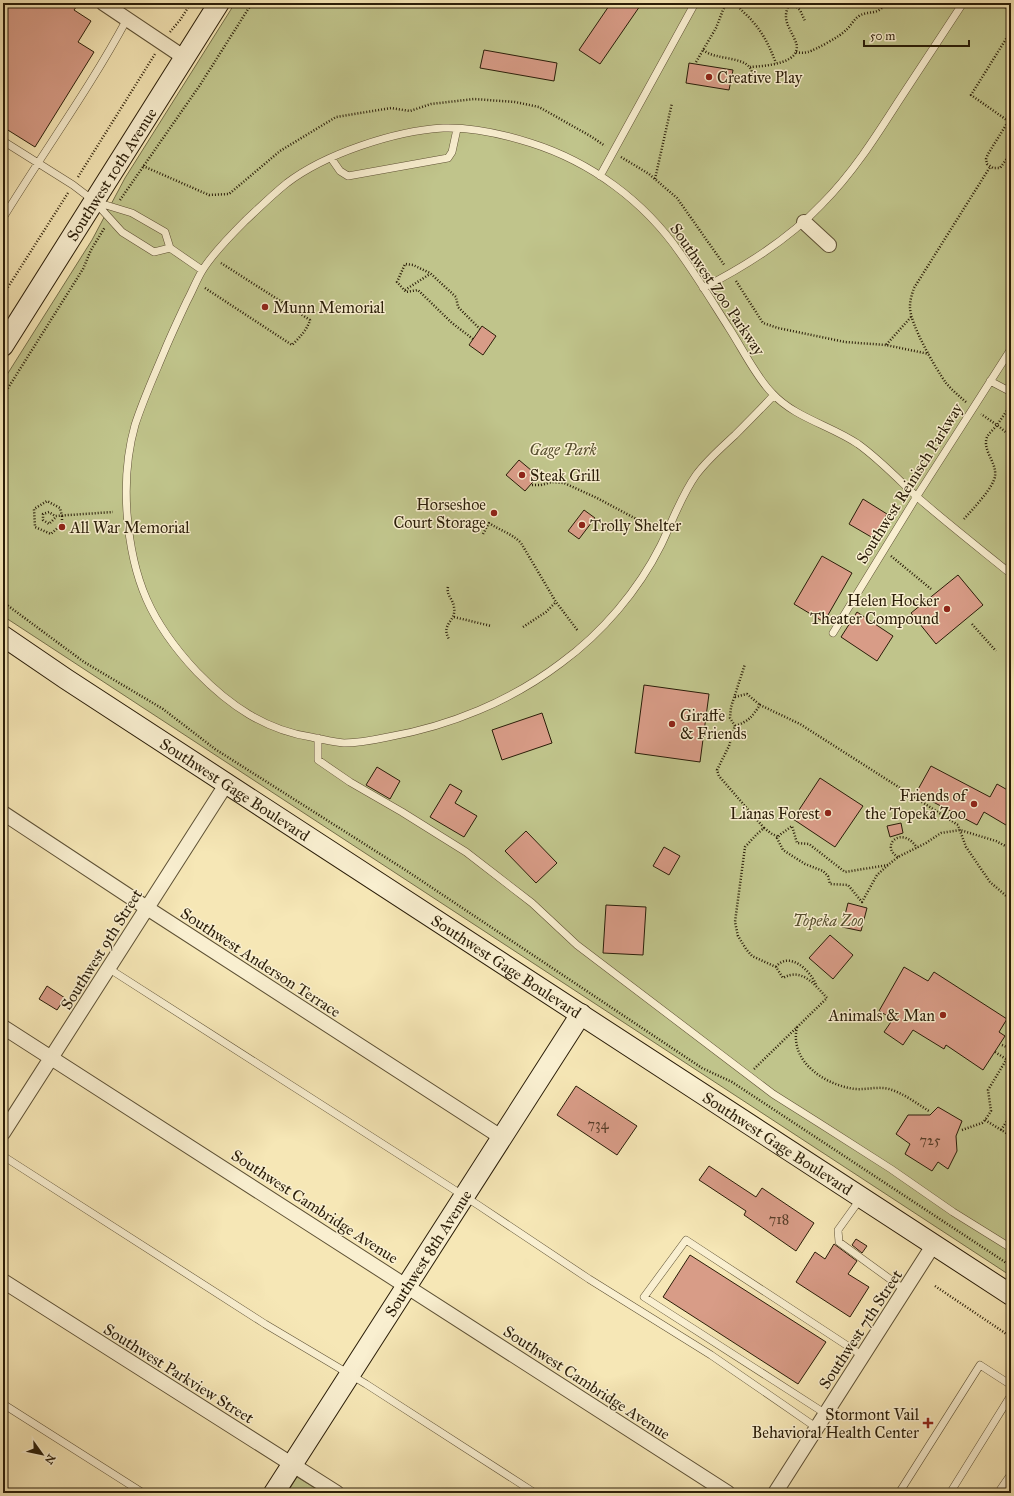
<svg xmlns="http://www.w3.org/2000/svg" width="1014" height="1496" font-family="'IM FELL Great Primer',serif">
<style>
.green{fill:#c0c48b;stroke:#75704a}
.building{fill:#d89c87;stroke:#2a1d08}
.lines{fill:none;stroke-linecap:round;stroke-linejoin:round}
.lane-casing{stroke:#5d5034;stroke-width:8}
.street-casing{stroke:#5d5034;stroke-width:16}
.secondary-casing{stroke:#2a1d08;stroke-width:22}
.path{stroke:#2a1d08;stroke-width:2.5;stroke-dasharray:1 2;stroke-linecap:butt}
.lane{stroke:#f9efd0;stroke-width:7}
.street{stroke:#f9efd0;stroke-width:14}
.secondary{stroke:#f9efd0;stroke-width:20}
.poi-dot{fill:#8f2418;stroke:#f9efd0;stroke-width:1.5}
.labels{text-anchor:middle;stroke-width:3;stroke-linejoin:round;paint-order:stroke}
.number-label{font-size:14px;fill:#563d28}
.poi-label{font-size:16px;fill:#2a1d08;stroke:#f9efd0;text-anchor:start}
.street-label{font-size:16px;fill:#2a1d08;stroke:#f9efd0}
.park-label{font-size:16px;font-style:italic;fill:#574f2f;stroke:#f9efd0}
</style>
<rect width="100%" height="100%" fill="#f6e7b6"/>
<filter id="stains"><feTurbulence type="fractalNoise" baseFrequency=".005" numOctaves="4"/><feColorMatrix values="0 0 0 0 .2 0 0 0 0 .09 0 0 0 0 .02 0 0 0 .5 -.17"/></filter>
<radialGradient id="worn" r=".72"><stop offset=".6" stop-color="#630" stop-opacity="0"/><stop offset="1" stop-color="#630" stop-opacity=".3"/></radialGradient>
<path class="green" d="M235,3H1011V1276L3,616V381L92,240L125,178Z
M297,1477L323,1493H287Z"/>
<path class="building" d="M3,3H79L74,10L91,21L78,42L94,52L35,147L3,127Z
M611,3H642L600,64L579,50Z
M484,50L557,63L554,81L480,68Z
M689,63L733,70L729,90L686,83Z
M482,326L496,336L483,355L469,345Z
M519,460L538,476L525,491L506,475Z
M863,499L887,514L873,538L849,524Z
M584,510L595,518L579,539L568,531Z
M822,556L852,573L824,622L794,604Z
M958,575L983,605L936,644L911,613Z
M857,612L893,636L877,661L841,637Z
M644,685L709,694L700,762L635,753Z
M542,713L552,743L502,760L492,730Z
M931,766L990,797L997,784L1011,792V828L984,812L977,825L916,793Z
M377,767L400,781L390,799L366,785Z
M820,778L863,806L835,847L793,819Z
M450,784L462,791L455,803L477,816L464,837L430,817Z
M901,823L903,833L890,837L887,826Z
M526,831L557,863L536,883L505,851Z
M664,847L680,856L669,875L653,866Z
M848,903L867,908L861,931L842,927Z
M606,905L646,907L643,955L603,953Z
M830,935L853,955L833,979L809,958Z
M904,967L928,981L934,972L1007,1019L999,1032L1005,1036L983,1070L946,1045L944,1049L913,1030L903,1045L884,1032L893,1019L879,1011Z
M47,986L65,998L57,1010L39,999Z
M576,1086L637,1126L617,1155L557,1115Z
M938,1107L962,1121L956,1136L957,1151L948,1169L938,1162L932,1171L905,1154L910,1144L896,1134L908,1115H930Z
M709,1166L756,1197L762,1188L814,1223L796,1251L744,1215L746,1211L699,1180Z
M856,1239L867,1246L862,1253L852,1245Z
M834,1244L857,1261L848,1274L869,1287L850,1317L796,1282L815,1252L825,1259Z
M690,1255L826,1342L798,1384L663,1297Z"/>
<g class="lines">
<defs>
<path id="lane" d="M3,141L73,185L94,201L122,232L154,252L170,248
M331,158L340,171L348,176L448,158L452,152L457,129
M600,176L695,3
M96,202L132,213L165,232L170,248L202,270
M3,218C44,151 90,88 127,19
M703,288C746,266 788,240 822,204C852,174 875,138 898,102C920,69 941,36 963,3
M990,381L1011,392
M774,395C761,409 748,422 735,435C721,448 707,460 696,475C681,496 672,522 661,545C638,591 602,633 561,663C511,701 450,726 388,737C374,740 358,743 344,743C333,742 322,739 311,737C265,730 229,705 197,672C151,623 132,580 127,513C125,484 127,453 135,425C143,400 154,376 164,352C171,335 179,318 187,301C192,292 196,281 202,271C212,254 231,235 245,221C259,208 272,195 287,183C325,154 394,131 443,128C472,127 503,134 531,143C591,162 644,201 680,253C698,278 713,303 729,328C742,348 756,377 772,393C795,418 830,425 858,444C879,459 897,478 916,496C947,523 979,548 1011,574
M833,633L917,496L1011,349
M318,738V760L350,782L402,812L466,852L532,903L577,945L773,1094L819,1123L891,1169L953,1212L1011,1248
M108,968L478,1205L589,1279L711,1355L817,1428
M3,1156L265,1324L366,1384L535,1493
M861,1198L838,1230L839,1242L905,1290
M3,1404L143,1493
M826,1414L644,1297L686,1240L863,1356
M899,1493L980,1365L1011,1385
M950,1493L1011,1395
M998,1493L1011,1474"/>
<path id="street" d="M103,3L185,58
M804,222L829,245
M3,813L147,908L501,1137
M3,1027L728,1493
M3,1133L227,783
M3,1281L337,1493
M775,1493L934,1244"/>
<g id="secondary">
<path id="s1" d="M3,346L219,3"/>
<path id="s2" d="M3,636L66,679L1011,1295"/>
<path id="s3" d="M274,1493L581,1014"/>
</g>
</defs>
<use href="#lane" class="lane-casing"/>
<use href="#street" class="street-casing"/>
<use href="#secondary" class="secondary-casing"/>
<path class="path" d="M737,3C740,11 748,15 753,22C764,34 770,48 776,63
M792,3L800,10L805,21
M1001,3L1003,6L1011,10
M1011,31L971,95L1011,123
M170,32L180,20L191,3
M703,50C707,53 712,55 717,56C731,60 755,59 752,79
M796,52C800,53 804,53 808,52C815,50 841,36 846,30C851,26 853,20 859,16C868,10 879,16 885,3
M696,62L716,28L723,10L727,3
M750,67C764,66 806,64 795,40C789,26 781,19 790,3
M1011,117L988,154L986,159L987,164L993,168H1000L1011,153
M621,157L649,174L677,198L725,266
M143,166L209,195L229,194L280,151L336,117L391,108L410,111L431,104L474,99L515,102L539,107L592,137L605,146
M78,177L155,54
M655,179L672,103
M120,200L200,85L252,3
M736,281L763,323L778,328L845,342L886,345
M205,288L292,345C300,337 307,330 310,320L221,263
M405,290L430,274
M3,295L68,193
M911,317L886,345L929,354
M473,339L452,323L418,290L406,292L397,282L405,264L413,265L430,273L456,297L458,307L480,329
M3,396L83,269L91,250L105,227
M966,402C959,396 952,390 946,383C936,369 909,323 910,306C910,300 912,294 914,288L990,167
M1010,406L997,425L1007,433L1011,441
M532,485H541L552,482L564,483L597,498L655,529
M62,516V524L51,534L35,527L34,509L47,501L60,508L62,516
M55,518L49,524L43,520V514L49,512L55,516L113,512
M964,519C972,510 994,487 995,476C997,462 982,451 987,437C989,433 994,429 997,425L981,414
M483,534L489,523C501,531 511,533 521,543L556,602L578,631
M891,556L931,589
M448,587C446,595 453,599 454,607C457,621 440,624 449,639
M3,602L84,662L163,709L215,749L407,871L702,1068L732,1082L1011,1266
M454,617L491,626
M972,624L996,651
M523,627L546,612L556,602
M735,697L747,694L760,705
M735,726L730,718L731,707L745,664
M764,828L772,834L779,837
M898,857C879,846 902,824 917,848
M888,865L845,872L809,844L797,843L792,826L781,834L777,838L783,850L805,864L823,871L828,876L830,884L848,885L862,902L877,875L888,865L898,857L926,843L941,833L960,830L996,841L1011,849
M776,967C789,950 811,971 816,985
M797,1027C789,1062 825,1085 855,1089C867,1090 877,1086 889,1089C903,1093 916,1103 929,1111
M1002,1045L1011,1049
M995,1052L1006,1059
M754,1069L827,998C815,985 802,967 783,978L776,967L752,956L746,949L738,936L735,922L745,847L757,834L764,828L719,776L717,770L729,746L735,726C749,721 751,718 760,705L800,724L958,825L966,847L990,882L1011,900
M985,1120L1011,1136
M962,1130L982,1123L985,1120L991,1111L988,1090L1011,1052
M1001,1130L1011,1115
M935,1286L1011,1337
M298,1489L304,1493"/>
<use href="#lane" class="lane"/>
<use href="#street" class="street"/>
<use href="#secondary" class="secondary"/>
</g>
<g class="poi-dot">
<circle cx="709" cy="77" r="4"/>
<circle cx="265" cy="307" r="4"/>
<circle cx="522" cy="475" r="4"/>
<circle cx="494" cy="513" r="4"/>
<circle cx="582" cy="525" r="4"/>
<circle cx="62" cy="527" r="4"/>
<circle cx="947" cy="609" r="4"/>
<circle cx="672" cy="724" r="4"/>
<circle cx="974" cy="804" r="4"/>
<circle cx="828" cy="813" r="4"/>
<circle cx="943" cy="1015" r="4"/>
<path d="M926 1417h4v4h4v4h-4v4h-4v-4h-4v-4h4z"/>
</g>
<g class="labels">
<g class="number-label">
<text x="598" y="1129">734</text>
<text x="930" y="1145">725</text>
<text x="779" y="1224">718</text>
</g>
<g class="poi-label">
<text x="717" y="83">Creative Play</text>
<text x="273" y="313">Munn Memorial</text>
<text x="530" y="481">Steak Grill</text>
<text x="486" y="510" text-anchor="end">Horseshoe<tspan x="486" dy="18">Court Storage</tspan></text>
<text x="590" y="531">Trolly Shelter</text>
<text x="70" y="533">All War Memorial</text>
<text x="939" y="606" text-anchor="end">Helen Hocker<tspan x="939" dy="18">Theater Compound</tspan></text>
<text x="680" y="721">Giraffe<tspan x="680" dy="18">&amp; Friends</tspan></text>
<text x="966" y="801" text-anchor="end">Friends of<tspan x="966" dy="18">the Topeka Zoo</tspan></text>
<text x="820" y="819" text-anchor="end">Lianas Forest</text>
<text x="935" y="1021" text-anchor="end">Animals &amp; Man</text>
<text x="919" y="1420" text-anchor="end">Stormont Vail<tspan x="919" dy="18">Behavioral Health Center</tspan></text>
</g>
<g class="street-label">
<text dy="6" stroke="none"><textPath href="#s1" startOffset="203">Southwest 10th Avenue</textPath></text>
<text transform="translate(718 289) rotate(56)" y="6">Southwest Zoo Parkway</text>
<text transform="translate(909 483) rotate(-58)" y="6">Southwest Reinisch Parkway</text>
<text dy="6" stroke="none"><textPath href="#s2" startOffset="278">Southwest Gage Boulevard</textPath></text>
<text transform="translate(101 949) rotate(-58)" y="6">Southwest 9th Street</text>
<text transform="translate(261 962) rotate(33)" y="6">Southwest Anderson Terrace</text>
<text dy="6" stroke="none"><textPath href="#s2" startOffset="602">Southwest Gage Boulevard</textPath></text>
<text dy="6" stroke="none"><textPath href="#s2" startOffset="926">Southwest Gage Boulevard</textPath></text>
<text transform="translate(315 1206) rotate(33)" y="6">Southwest Cambridge Avenue</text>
<text dy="6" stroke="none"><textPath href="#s3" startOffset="285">Southwest 8th Avenue</textPath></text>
<text transform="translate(860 1329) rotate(-57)" y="6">Southwest 7th Street</text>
<text transform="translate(179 1373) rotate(32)" y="6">Southwest Parkview Street</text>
<text transform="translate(587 1382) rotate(33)" y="6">Southwest Cambridge Avenue</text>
</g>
<g class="park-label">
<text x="563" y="455">Gage Park</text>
<text x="828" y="926">Topeka Zoo</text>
</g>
</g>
<rect width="1014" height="1496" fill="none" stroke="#f6e7b6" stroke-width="16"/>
<rect x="4" y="4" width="1006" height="1488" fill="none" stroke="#2a1d08" stroke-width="2"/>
<rect x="8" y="8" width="998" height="1480" fill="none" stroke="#2a1d08"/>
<g transform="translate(42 1454) rotate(123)" stroke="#f9efd0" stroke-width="3" paint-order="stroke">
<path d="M0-3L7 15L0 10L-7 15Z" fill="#2a1d08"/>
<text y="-6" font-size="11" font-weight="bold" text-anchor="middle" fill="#2a1d08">N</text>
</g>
<path d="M864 40v6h105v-6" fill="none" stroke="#2a1d08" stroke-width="2"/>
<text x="870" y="40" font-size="12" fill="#2a1d08" stroke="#f9efd0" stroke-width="3" paint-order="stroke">50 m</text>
<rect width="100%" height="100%" filter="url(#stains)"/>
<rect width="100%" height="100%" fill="url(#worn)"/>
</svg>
